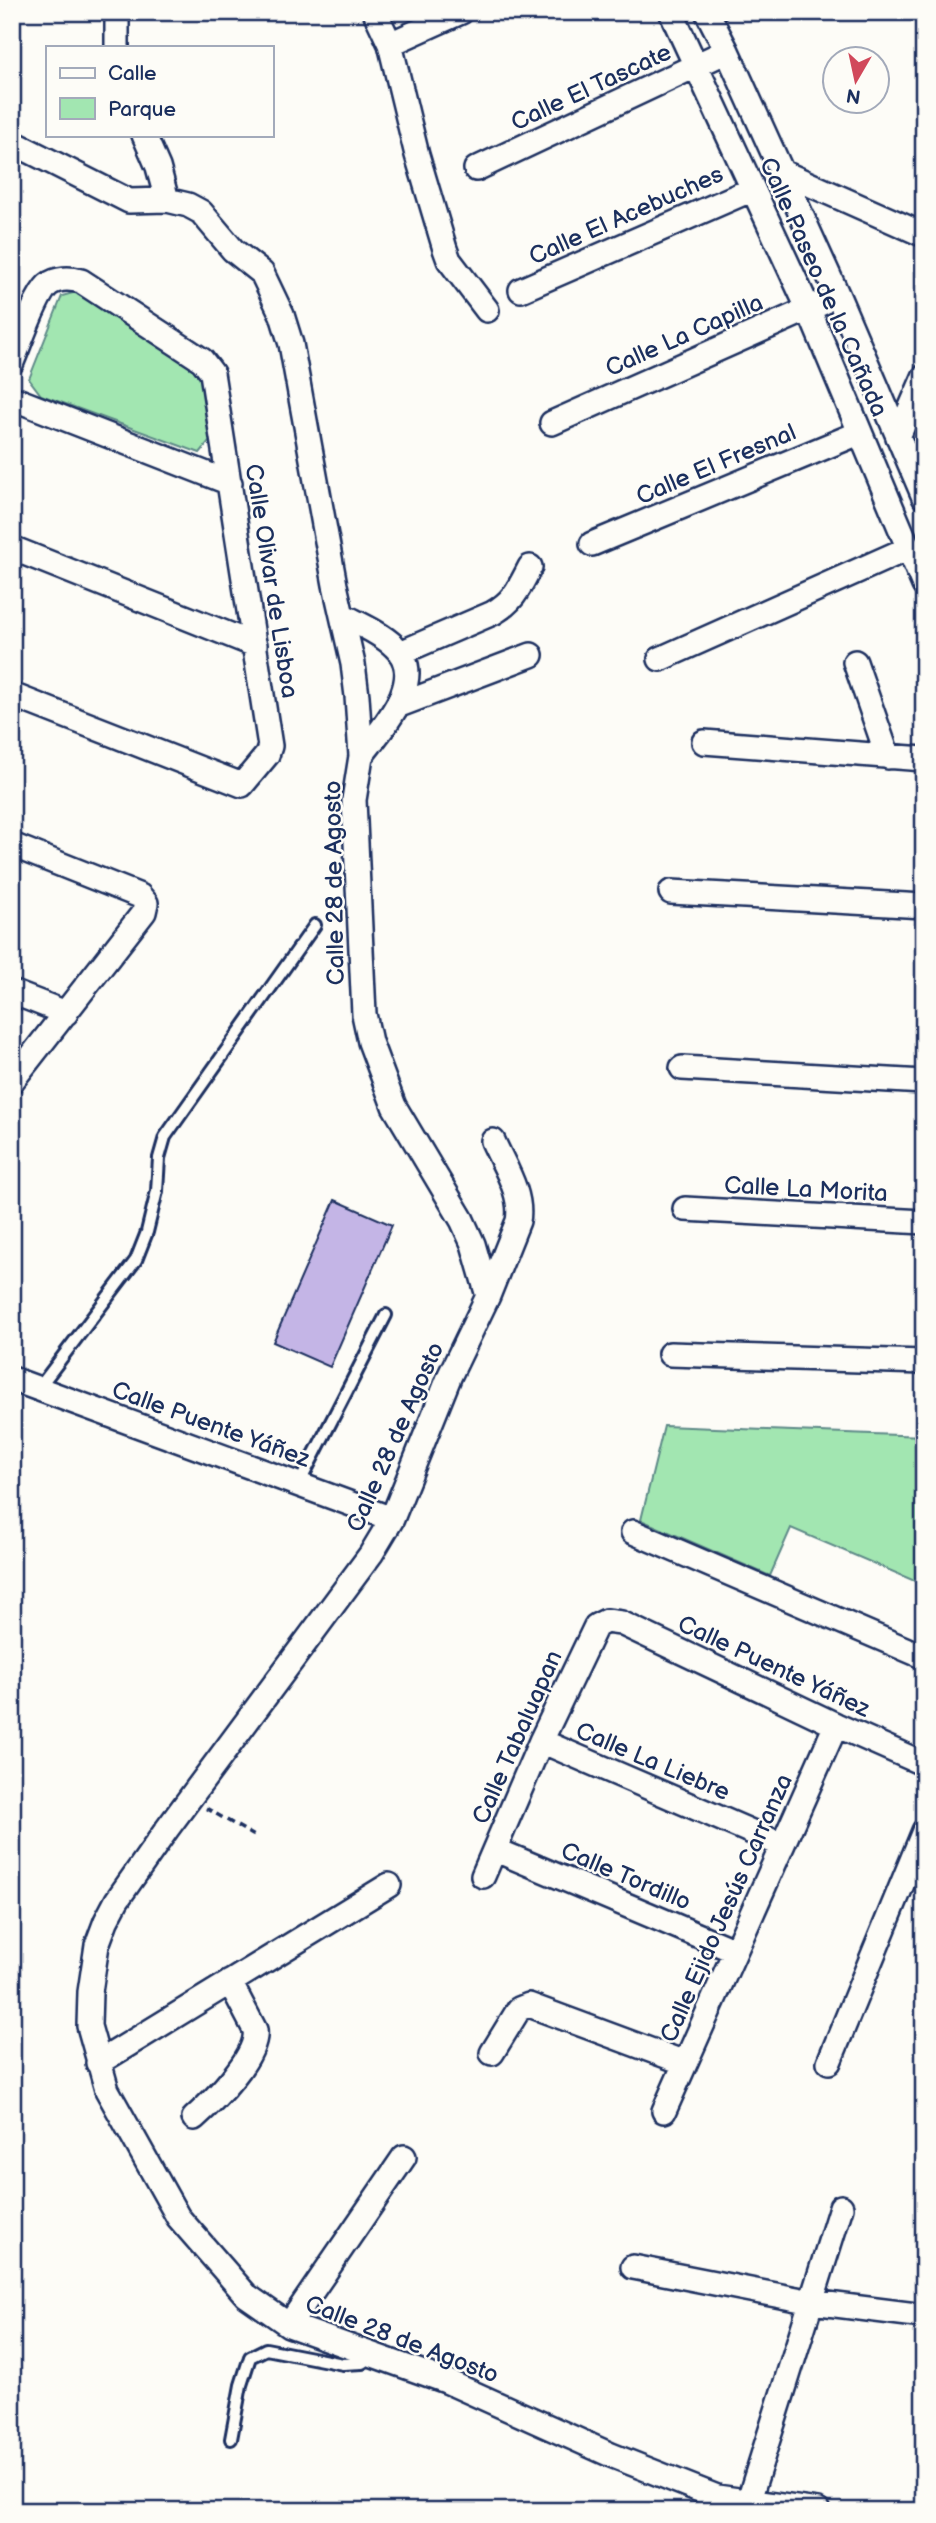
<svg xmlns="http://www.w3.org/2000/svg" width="936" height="2523" font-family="'Balsamiq Sans',sans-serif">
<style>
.green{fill:#a2e6b1;stroke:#5e8a88;stroke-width:2}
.building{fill:#c4b5e6;stroke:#1b2f5e;stroke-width:2}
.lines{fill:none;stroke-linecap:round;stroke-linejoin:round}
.lane-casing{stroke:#1b2f5e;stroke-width:16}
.street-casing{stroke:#1b2f5e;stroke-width:28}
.path{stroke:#1b2f5e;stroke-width:3.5;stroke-dasharray:7 5;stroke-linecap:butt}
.lane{stroke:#fdfcf7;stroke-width:10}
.street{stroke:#fdfcf7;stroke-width:23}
.labels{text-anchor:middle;stroke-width:5;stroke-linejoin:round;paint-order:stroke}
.street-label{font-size:24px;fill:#1b2f5e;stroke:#fdfcf7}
</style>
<rect width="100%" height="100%" fill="#fdfcf7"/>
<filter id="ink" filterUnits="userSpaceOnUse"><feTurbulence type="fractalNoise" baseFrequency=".0143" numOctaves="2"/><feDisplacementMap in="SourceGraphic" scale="14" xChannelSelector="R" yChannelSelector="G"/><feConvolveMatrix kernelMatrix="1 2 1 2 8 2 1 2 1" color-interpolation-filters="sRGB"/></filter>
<g filter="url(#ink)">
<path class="green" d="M80,291L198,368L205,382L210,441L200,453L41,395L29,379L62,296Z
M664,1426L924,1436V1585L791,1528L770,1576L641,1520Z"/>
<path class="building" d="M335,1200L392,1225L330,1367L273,1342Z"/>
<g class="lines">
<defs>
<path id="lane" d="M38,1389L136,1260L147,1232L157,1191L159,1158L165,1137L315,925
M299,1484L386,1315
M231,2439L241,2385L250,2357L266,2349L343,2364L362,2363L373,2356"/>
<path id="street" d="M375,12L390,44L417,155L445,249L449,260L487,310
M671,12L808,308L924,585
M707,12L727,51L838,296L924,497
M390,44L461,12
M117,47V12
M144,135L158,167L167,200
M12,142L129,201L167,200L188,205L201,212L233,250L262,273L282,315L291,344L335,585L353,664L357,696L361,756L354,800L364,1014L370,1042L394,1106L462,1220L473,1244L488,1296L450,1375L392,1519L371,1554L167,1829L117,1900L106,1921L97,1945L90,1992L89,2026L107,2090L178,2217L246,2295L289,2325L446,2381L611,2455L717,2497L818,2511
M476,169L727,51
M782,172L924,235
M521,290L753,189
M12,362C20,344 35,297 48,285C57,278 70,278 81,281L202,360L212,373L270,746L267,755L242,785L12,695
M12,398L230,483
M552,423L822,303
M898,437L924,377
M592,544L859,433
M12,548L255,645
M342,615C359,624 379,632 394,646C430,678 381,729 361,756
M400,653L493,613C514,601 519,588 530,567
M660,659L909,548
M855,662L888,757
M397,706L531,655
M704,742L924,759
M12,845L140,896L146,903L144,912L12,1081
M671,892L924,906
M12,992L66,1013
M682,1068L924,1082
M685,1209L924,1222
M488,1296L518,1221C523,1194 504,1166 493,1141
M670,1354L924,1362
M12,1379L392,1519
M633,1532L924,1657
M541,1741L782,1845
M496,1850L735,1951
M483,1876L541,1741L596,1626L606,1621L621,1623L836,1725L924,1764
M492,2053L519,2009L529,2005L685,2063
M829,2062L924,1831
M98,2063L389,1885
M664,2111L836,1725
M194,2118C213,2101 259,2056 255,2030L230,1982
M633,2267L812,2302L924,2316
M289,2325L404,2157
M748,2503L841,2207"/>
</defs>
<use href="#lane" class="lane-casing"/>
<use href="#street" class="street-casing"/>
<path class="path" d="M206,1808L256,1837"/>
<use href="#lane" class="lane"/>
<use href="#street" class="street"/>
</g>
</g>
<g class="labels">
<g class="street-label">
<text transform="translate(591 87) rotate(-25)" y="8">Calle El Tascate</text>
<text transform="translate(626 215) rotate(-24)" y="8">Calle El Acebuches</text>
<text transform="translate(824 287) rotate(66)" y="8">Calle Paseo de la Cañada</text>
<text transform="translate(684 335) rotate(-24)" y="8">Calle La Capilla</text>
<text transform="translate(716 464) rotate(-23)" y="8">Calle El Fresnal</text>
<text transform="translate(272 581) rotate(81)" y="8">Calle Olivar de Lisboa</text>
<text transform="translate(334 883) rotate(-91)" y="8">Calle 28 de Agosto</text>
<text transform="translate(806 1189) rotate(3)" y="8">Calle La Morita</text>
<text transform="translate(211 1424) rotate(20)" y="8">Calle Puente Yáñez</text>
<text transform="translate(395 1437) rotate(-66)" y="8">Calle 28 de Agosto</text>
<text transform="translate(774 1666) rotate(25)" y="8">Calle Puente Yáñez</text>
<text transform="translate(517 1737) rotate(-66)" y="8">Calle Tabaluapan</text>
<text transform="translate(653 1761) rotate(23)" y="8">Calle La Liebre</text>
<text transform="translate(626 1876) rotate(23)" y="8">Calle Tordillo</text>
<text transform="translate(726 1908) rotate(-66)" y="8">Calle Ejido Jesús Carranza</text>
<text transform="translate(402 2339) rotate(21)" y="8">Calle 28 de Agosto</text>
</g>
</g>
<rect width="936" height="2523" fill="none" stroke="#fdfcf7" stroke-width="42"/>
<rect x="21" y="21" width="894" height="2481" fill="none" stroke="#1b2f5e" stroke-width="2.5" filter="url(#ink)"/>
<rect x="46" y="46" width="228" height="91" fill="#fdfcf7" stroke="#a3aaba" stroke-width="2"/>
<rect x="60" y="68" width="35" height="10" fill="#fdfcf7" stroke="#a3aaba" stroke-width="2"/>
<text x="108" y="80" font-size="21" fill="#1b2f5e">Calle</text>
<rect x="60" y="98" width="35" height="21" fill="#a2e6b1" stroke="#a3aaba" stroke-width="2"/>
<text x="108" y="116" font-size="21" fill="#1b2f5e">Parque</text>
<g transform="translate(856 80) rotate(189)"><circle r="33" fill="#fdfcf7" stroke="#a3aaba" stroke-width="2"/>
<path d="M0-5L12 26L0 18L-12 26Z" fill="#d1495b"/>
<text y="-10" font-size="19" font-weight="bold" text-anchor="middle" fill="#1b2f5e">N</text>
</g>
</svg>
